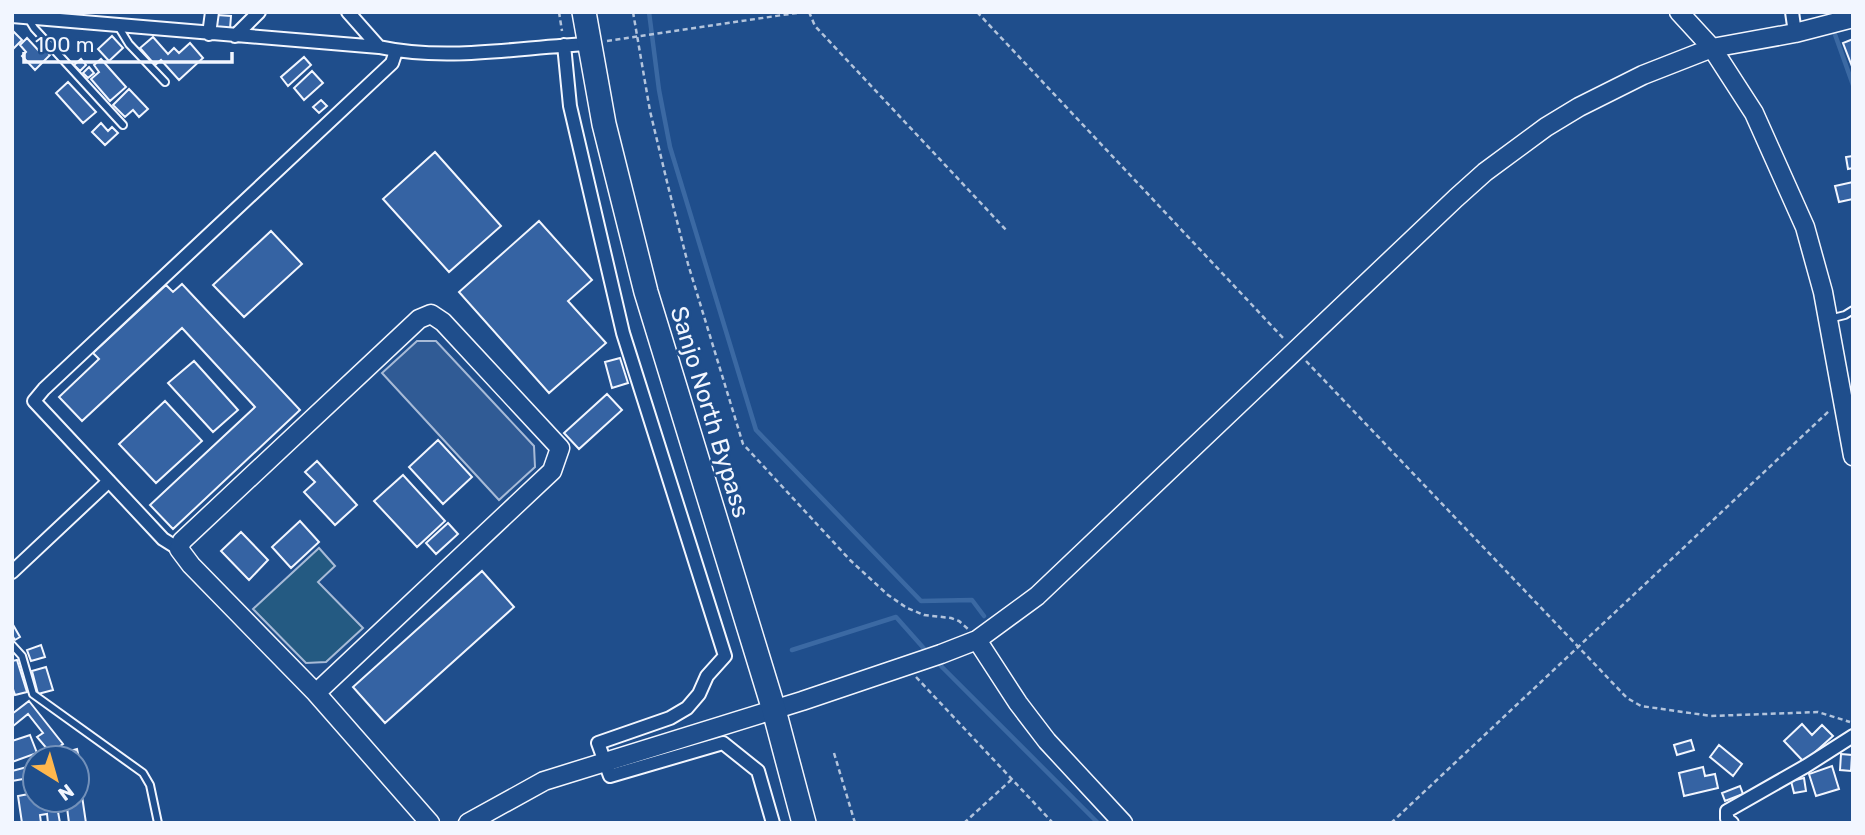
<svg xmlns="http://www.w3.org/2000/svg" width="1865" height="835" font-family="Rubik,sans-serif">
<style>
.green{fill:#245a82;stroke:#a8bbd7;stroke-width:2}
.parking{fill:#305b95;stroke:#a8bbd7;stroke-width:2}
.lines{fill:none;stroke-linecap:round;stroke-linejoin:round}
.stream{stroke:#3b69a3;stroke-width:4.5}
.building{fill:#3563a3;stroke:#f2f6ff;stroke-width:2}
.lane-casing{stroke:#f2f6ff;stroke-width:10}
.street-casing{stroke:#f2f6ff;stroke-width:16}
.secondary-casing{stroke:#f2f6ff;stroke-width:21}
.highway-casing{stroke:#f2f6ff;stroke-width:26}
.path{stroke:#b3c4dc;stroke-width:2.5;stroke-dasharray:5 3.5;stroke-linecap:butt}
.lane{stroke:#1f4e8c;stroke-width:6}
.street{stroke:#1f4e8c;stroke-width:12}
.secondary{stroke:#1f4e8c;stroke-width:18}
.highway{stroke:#1f4e8c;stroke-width:23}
.labels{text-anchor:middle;stroke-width:5;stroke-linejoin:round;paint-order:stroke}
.street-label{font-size:24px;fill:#f2f6ff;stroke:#1f4e8c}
</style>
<rect width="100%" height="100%" fill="#1f4e8c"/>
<path class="green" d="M319,548L335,566L318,582L363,628L326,662L306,663L253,609Z"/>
<path class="parking" d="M417,341H436L534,446L535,467L499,500L382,373Z"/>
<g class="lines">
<path class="stream" d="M649,12L659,90L670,147L756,430L921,601L972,600L984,616
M1832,26L1853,85
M792,650L896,617L928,653
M937,662L1098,823"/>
</g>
<path class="building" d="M217,15L231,16L230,29L216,28Z
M12,30L22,40L13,49L12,48Z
M112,36L123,48L109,61L98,49Z
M153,37L168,54L174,48L179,53L190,43L203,58L179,80L161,60L155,65L140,48Z
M27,38L39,51L43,47L50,55L35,70L22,56L26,52L20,45Z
M1853,39V69L1843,43Z
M304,57L311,65L288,86L281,77Z
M81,59L86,65L80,71L74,65Z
M101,59L126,87L110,101L91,79L99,72L94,65Z
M89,67L94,73L88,78L83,73Z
M312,71L323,83L304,100L294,88Z
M68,82L96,112L83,123L56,93Z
M129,89L148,109L139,117L133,110L125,117L113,105Z
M321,100L327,106L319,113L313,107Z
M101,123L108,131L112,127L118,133L105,145L92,132Z
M435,152L501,226L449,272L383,199Z
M1853,156V168L1848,169L1846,157Z
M1853,182V199L1839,202L1835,186Z
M539,221L592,280L568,301L606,343L549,393L459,292Z
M271,231L302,264L244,317L213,285Z
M182,284L300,410L173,529L150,505L255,407L182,328L82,421L59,397L99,359L93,353L166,285L173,292Z
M620,358L628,383L612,388L605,362Z
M194,361L238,410L213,432L168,383Z
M607,394L622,410L579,449L564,433Z
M165,401L202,441L156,483L119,444Z
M438,440L472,477L443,504L409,467Z
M317,461L357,505L335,525L304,492L315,482L305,472Z
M403,475L445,521L417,547L374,501Z
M300,521L319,542L291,568L272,547Z
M448,523L458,534L436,554L426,543Z
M241,532L268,560L249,580L221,551Z
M482,571L514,607L385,723L353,687Z
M12,623L20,637L15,640L12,635Z
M41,645L45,657L31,661L27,650Z
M17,660L27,692L15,695L12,686V661Z
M46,667L53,690L38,694L32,671Z
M29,701L63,744L56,749L48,750L37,737L43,733L28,714L12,727V714Z
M1802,724L1812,735L1822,725L1833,736L1804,762L1784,741Z
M30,735L37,753L12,762V741Z
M1691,740L1694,750L1677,755L1674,745Z
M1719,745L1742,764L1733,776L1710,757Z
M77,749L86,789L79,791L77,758H71L70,751Z
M1841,754L1852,755L1851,771L1840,770Z
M1832,766L1839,789L1816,796L1809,774Z
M27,767L29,778L12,781V771Z
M1703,767L1705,776L1715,774L1718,788L1684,796L1679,773Z
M1804,778L1806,791L1794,793L1791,781Z
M1740,786L1743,794L1725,801L1722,793Z
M34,793L36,804L46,802L45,800H56L60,823H48L47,814L40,815L41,823H22L18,796Z
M82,796L86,823H69L66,800H77V797Z"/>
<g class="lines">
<defs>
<path id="lane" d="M28,18L34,28L123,125
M118,26L129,44L165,82
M1829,319L1845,315L1853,310
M12,645L22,656L33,694L143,773L150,785L158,823"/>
<path id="street" d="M348,12L379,47
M1792,12L1795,33
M12,16L379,47C448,62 520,47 590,44
M209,34L212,12
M235,36L259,12
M564,45L570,106L623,333L725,656L707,676L699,694L687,708L670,718L598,743L610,776L723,743L758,771L773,823
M179,549L163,539L34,401L44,389L392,63L396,51
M12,572L109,481
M1732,823L1727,819V811L1806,766L1853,736"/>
<path id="secondary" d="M1679,12L1712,48L1754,113L1805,227L1823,292L1853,456
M977,640L1018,703L1047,741L1123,823
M316,693L552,471L560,448L443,322L431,314L419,319L182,541L179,549L191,565L316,693L430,823
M468,823L544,781L802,701L941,654L977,640L1037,596L1456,198L1485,172L1546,127L1579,107L1643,75L1712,48L1795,33L1853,18"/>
<path id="highway" d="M584,12L604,124L646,292L774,710L804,823"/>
</defs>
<use href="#lane" class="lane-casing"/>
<use href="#street" class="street-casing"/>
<use href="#secondary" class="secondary-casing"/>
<use href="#highway" class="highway-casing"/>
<path class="path" d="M559,12L562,31
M633,12L650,111L668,186L688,264L743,444L850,560L888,595L907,608L924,615L951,618L959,621L968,629
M809,12L815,26L1007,231
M977,12L1284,339
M607,41L803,12
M1306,361L1627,698L1641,706L1711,716L1818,712L1850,722
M916,677L1053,823
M834,753L855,823
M964,823L1011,780
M1391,823L1829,411"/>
<use href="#lane" class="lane"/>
<use href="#street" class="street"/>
<use href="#secondary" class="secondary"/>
<use href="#highway" class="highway"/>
</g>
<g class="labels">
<g class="street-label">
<text transform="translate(710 412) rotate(73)" y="8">Sanjo North Bypass</text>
</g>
</g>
<rect width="1865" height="835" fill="none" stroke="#f2f6ff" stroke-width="28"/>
<g transform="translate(56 779) rotate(143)"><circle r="33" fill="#1f4e8c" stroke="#7391ba" stroke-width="2"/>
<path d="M0-5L12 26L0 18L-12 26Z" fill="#ffb74d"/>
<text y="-10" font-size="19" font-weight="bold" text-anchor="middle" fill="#f2f6ff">N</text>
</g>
<path d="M24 52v10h208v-10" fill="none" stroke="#f2f6ff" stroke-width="3.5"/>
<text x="35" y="52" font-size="21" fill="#f2f6ff" stroke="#1f4e8c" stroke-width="5" paint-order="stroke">100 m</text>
</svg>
